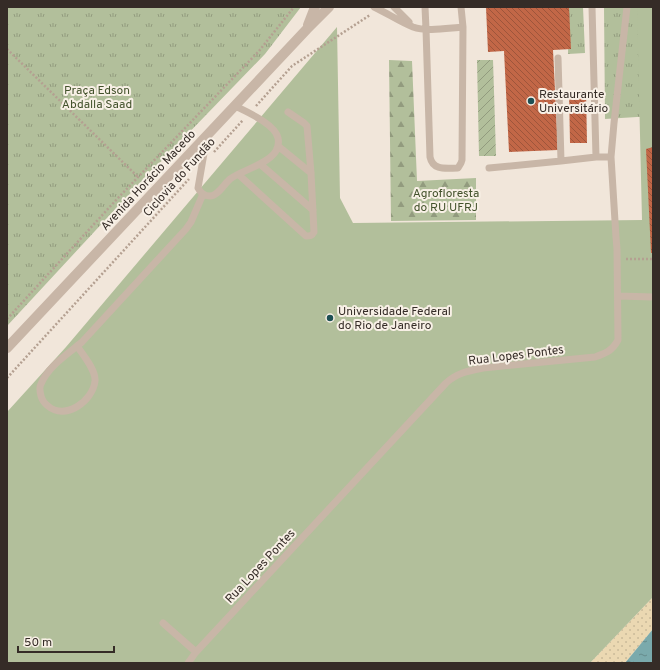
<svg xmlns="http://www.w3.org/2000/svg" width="660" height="670" font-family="Overpass,sans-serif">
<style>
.grass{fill:url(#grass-tufts)}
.forest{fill:url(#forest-firs)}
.sand{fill:url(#sand-dots)}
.garden{fill:url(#garden-furrows)}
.pitch{fill:#b2bf9b}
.water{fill:url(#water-ripples)}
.building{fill:url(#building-back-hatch)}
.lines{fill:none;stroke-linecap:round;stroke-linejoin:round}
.path{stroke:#b4a091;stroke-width:2.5;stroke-dasharray:2 2;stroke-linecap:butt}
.service{stroke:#c8b6a7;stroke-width:7}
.tertiary{stroke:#c8b6a7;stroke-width:10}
.poi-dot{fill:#1e5054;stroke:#f8f0e6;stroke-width:1.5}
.labels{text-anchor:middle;stroke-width:4;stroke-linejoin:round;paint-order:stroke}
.park-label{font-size:12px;fill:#43522c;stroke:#f8f0e6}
.poi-label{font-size:12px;fill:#352c27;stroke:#f8f0e6;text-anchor:start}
.street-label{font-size:12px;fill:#352c27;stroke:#f8f0e6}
</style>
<defs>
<pattern id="grass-tufts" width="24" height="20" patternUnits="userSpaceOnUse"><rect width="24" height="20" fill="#b2bf9b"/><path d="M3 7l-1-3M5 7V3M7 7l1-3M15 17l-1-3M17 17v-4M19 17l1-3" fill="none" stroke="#929b7e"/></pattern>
<pattern id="forest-firs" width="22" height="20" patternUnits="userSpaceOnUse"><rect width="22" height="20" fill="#b2bf9b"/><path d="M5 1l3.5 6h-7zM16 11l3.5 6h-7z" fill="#929b7e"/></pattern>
<pattern id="sand-dots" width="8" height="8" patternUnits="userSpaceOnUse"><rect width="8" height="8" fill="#ebd8b2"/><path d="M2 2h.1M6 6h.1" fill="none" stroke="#caba99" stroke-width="1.8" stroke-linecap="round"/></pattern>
<pattern id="garden-furrows" width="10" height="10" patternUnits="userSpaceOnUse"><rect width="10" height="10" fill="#b2bf9b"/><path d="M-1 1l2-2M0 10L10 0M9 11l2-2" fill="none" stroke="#929b7e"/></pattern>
<pattern id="water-ripples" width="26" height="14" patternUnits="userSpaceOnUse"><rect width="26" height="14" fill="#7aaaac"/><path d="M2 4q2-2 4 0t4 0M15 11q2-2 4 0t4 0" fill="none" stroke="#658b8c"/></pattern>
<pattern id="building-back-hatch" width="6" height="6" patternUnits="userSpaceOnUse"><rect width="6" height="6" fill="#c26747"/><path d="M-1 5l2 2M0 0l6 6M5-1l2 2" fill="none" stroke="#9e553b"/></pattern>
</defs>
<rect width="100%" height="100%" fill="#f1e6da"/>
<path class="grass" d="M7,7H301L265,54L120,204L7,326Z
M569,7H583L585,53L568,54Z
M604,7H653V116L605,119Z"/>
<path class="forest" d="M389,60L412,61L417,181L476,178V220L391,221Z"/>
<path class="sand" d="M653,597V629L625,663H590Z"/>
<path class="garden" d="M477,60H493L496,156H479Z"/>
<path class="pitch" d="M637,7H653V597L590,663H7V412L66,347L337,27L340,198L353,223L642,220Z"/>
<path class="water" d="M653,629V663H625Z"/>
<path class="building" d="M486,7H569L571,49L553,50L558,150L509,152L504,51L488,52Z
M569,91H586L587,143H570Z
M653,147V253H651L646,149Z"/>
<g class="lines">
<path class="path" d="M7,49L138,177
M256,106L292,66L370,15
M214,152L243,120
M626,259H653
M7,319L117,199L259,51L294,7
M7,378L189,179"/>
<path class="service" d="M374,7C387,13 400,22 413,27C427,32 448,28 463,27
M394,7L409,22
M425,7L426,29L430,157C433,171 446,168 458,168L461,163L462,160L463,27L461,7
M592,7L596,157
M558,58L561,161
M207,136L198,188C200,192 204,196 210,196C218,196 224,184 230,179C244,168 283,162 278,138C275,124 247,112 235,106
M278,146L311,173
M260,164L313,210
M489,168L561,161L596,157H611
M239,175L306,236C310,236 312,236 314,232L311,173L307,126L304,123L288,112
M618,296L653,297
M77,346C83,355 96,370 95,381C93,401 65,421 48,406C44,403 42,400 41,396C40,392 39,387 41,384C48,366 68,354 82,342L186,229L191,222L203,194
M163,623L196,652
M188,663L196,652L446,383C457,373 468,371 483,368L595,357C606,353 612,351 618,340L617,249L616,237L611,157L614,123L627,7"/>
<path class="tertiary" d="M308,25L315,7
M7,348L307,29L329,7"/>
</g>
<g class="poi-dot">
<circle cx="531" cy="101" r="4"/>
<circle cx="330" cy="318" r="4"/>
</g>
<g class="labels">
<g class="park-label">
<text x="97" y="94">Praça Edson<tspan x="97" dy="14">Abdalla Saad</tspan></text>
<text x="446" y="197">Agrofloresta<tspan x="446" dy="14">do RU UFRJ</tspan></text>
</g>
<g class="poi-label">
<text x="539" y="98">Restaurante<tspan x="539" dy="14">Universitário</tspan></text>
<text x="338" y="315">Universidade Federal<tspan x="338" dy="14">do Rio de Janeiro</tspan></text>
</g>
<g class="street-label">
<text transform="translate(179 177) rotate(-48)" y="4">Ciclovia do Fundão</text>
<text transform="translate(148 180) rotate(-47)" y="4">Avenida Horácio Macedo</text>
<text transform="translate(516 355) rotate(-7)" y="4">Rua Lopes Pontes</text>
<text transform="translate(260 566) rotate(-47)" y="4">Rua Lopes Pontes</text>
</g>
</g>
<rect width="660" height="670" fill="none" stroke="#352c27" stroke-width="16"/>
<path d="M18 646v6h96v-6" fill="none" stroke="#352c27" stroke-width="2"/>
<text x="24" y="646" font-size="12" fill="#352c27" stroke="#f8f0e6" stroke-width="3" paint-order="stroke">50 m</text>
</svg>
